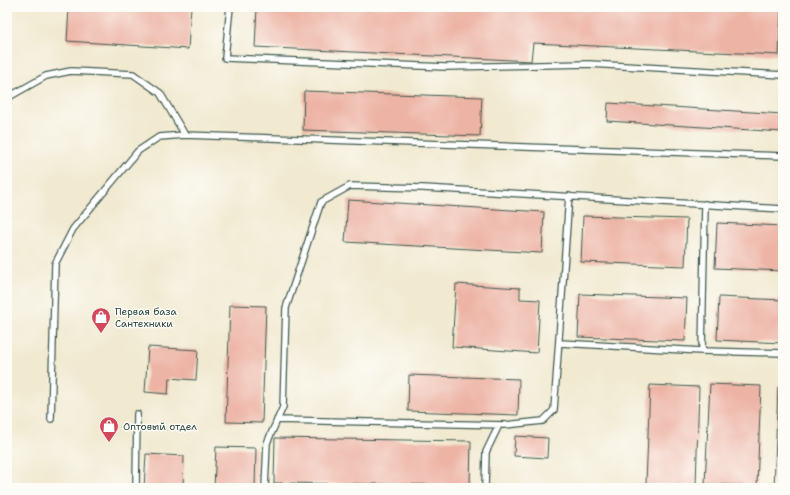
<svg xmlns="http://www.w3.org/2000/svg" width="790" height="495" font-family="'Shantell Sans',sans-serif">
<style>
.building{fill:#edb3a4}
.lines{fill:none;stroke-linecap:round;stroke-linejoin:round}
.lane-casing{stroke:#3e574b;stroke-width:8}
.lane{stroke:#fff;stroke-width:5.5}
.labels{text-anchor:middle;stroke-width:3;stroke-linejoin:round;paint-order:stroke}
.poi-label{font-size:10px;fill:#1f3d34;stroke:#fdfcf7;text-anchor:start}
</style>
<rect width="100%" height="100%" fill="#fdfcf7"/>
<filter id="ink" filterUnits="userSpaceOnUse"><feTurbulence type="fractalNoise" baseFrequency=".025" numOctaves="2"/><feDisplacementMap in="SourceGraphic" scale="8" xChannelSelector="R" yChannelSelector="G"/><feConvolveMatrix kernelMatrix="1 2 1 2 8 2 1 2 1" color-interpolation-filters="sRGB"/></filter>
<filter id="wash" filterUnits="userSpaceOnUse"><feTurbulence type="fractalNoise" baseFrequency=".012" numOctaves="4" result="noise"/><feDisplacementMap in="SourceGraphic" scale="16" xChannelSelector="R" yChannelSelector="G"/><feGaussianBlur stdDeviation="0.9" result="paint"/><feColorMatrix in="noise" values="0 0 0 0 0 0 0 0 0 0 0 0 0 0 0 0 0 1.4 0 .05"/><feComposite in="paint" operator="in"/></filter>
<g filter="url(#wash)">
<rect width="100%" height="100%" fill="#f1e9d0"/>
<g id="blocks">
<path class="building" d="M69,7H191L188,49L67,41Z
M257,7H781L779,55L533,43L531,61L255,47Z
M304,91L482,97L480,136L303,130Z
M608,103L783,114V132L607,121Z
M348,200L544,212L542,253L345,242Z
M583,216L687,219L685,266L581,262Z
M717,223L783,226V271L715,268Z
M456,284L520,288V299L540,300L537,353L452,347Z
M580,294L687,298L685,341L578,337Z
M719,297L783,300V343L717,340Z
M230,305L266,306L262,423L226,422Z
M148,347L198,350L196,380L169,378L168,394L145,392Z
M409,375L519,379L518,415L408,411Z
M710,384L761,386L757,486L705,484Z
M650,385L699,387L696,486L646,484Z
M778,387H783V488L774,487Z
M515,436L548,438L547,458L514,456Z
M275,438L471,441L470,485L274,483Z
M216,447L256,448L255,488H214Z
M146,454L184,456L183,488H144Z"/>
</g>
</g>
<g filter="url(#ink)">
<use href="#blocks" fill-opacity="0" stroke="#3e574b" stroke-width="1"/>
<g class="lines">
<defs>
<path id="lane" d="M230,7L225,58L446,67L589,64L783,75
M7,98L46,76L71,71L133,74L160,93L185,135L783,156
M560,343L702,351L783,353
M702,351L705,204
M51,419L55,264L73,229L138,151L159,137L185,135
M277,420L505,425L543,421L554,410L569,196
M136,488L137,414
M265,488L267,443L283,407L286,308L321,202L350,186L423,188L783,209
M485,488L486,452L499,425"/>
</defs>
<use href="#lane" class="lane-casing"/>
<use href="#lane" class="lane"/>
</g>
</g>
<defs>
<symbol id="shop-pin" viewBox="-11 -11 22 30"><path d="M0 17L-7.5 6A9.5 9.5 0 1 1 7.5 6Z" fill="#d1495b" stroke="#fdfcf7"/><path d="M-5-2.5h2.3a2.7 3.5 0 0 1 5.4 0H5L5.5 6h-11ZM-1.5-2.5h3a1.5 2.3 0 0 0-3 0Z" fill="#fff"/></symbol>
</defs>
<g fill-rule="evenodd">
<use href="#shop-pin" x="90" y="306" width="22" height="30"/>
<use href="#shop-pin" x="98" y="415" width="22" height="30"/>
</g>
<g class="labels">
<g class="poi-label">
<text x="115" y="315">Первая база<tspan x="115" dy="12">Сантехники</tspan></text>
<text x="123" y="430">Оптовый отдел</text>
</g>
</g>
<rect width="790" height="495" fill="none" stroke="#fdfcf7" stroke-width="24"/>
</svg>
